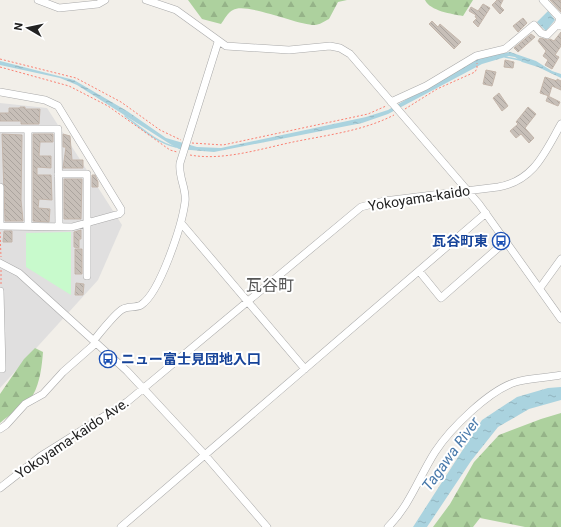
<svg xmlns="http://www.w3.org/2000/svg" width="561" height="527" font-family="Roboto,'Noto Sans JP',sans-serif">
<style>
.residential{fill:#e0dfdf}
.forest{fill:url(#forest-firs)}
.park{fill:#c8facc}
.water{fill:url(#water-ripples)}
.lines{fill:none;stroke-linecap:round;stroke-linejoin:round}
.stream{stroke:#aad3df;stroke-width:1.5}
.building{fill:url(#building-back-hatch);stroke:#c4b6ab}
.minor-casing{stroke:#a9a9a9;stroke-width:8}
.path{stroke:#fa8072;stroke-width:1;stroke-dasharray:2 2;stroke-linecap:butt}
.minor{stroke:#fff;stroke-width:7}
.labels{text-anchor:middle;stroke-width:4;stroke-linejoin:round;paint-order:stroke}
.street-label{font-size:14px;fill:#222;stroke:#fff}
.transit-label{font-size:14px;font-weight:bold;fill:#164399;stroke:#fff;text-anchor:end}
.water-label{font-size:15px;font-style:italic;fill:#4a7aab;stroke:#fff}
.quarter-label{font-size:16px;fill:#555;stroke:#fff}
</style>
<defs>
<pattern id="forest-firs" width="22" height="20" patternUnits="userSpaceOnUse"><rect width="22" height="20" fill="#add19e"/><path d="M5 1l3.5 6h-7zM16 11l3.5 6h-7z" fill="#95b388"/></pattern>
<pattern id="water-ripples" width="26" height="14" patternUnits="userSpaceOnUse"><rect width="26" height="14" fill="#aad3df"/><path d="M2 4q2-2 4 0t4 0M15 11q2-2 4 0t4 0" fill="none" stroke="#92b5bf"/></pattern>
<pattern id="building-back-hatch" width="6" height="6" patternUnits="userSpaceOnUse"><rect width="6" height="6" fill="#c7bfb8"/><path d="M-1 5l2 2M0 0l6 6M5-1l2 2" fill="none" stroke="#aba49e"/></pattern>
</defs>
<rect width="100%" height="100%" fill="#f2efe9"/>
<path class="residential" d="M0,103L47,108L122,225L98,280L0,388Z"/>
<path class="forest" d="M188,0H347L338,2L329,19C325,21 319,25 315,25C297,25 246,2 233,10C228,12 224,20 221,24L202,19Z
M425,0H473L463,16C452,14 430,11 425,0Z
M35,348L43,352C42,365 40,383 33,395C27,404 9,415 0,423V394L24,359Z
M561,413V527H525L480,518L473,527H433L450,504L474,462L499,435L541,419Z"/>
<path class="park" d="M71,232V295L26,267V233Z"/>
<path class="water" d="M548,11L555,20L546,31L537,22Z
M510,52L536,61L552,71L561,74V78L538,67L522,62L515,57L509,56L482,64L388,114L362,123L214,152L179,149L170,144L77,85L60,78L0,65V61L74,80L127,111L166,138L197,147L221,148L366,117L388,110L473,61L487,56Z
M561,387V400L529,409L498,427L471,461L427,527H413L482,420L517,397L548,388Z"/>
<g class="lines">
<path class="stream" d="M505,57L520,60
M125,116C140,127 157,143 176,147"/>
</g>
<path class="building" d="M497,0H503L500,6L504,10L500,14L492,5Z
M550,0H561V12Z
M483,4L490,8L478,27L473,22L477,18L475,17L476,15L469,11L471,7L478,11Z
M523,18L527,23L518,32L513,26Z
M432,21L438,27L440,24L461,42L454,49L429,24Z
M561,32V46L555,55L559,57L552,69L545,65L548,60L543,56L546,51L538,41L540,38L548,40L550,39L554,41Z
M531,34L535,37L518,52L514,48Z
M505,60L514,62L513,68L504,67Z
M486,70L496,72L492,86L483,84Z
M545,77L557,81V79L561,81V90L552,86L549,96L540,93Z
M499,93L508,106L502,111L493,98Z
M548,96L560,102L558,106L546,101Z
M20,107H25V109H40L39,124H21V121H0V113H9V108H20Z
M528,107L536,114L525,128L534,138L529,143L521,134L516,138L510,131L518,124L516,122Z
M2,134L22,135L21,200L23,221H5Z
M33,134H53V142H40L39,156H51V168L37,167V175H51L52,200L39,199L38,208L50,209L49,222L33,221Z
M63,134L70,136L72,160H83V168H63L66,147H63Z
M92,175H95L98,182V187H92Z
M64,179H82L81,219H64Z
M81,230V239H79V248L74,247V232Z
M4,231H12V242H3Z
M75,249H82V274H75Z
M76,283L84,284L83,295H75Z"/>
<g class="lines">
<defs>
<path id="minor" d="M38,0L59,8L98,4L105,0
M146,0L176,10L226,46L289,50L330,46L340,48L350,54L479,204L561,319
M543,0L560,18L558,24
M0,92L45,100L58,106L121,209V212L119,214L72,227L0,226
M391,102L426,86L476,56L505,49L534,25L541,33L547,35L558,24L561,26
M0,129H58L59,226
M28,129V226
M58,174H87V276
M0,187V226
M181,223L305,369
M0,263L19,273L127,371L205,455L267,527
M419,271L441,298L506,241
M540,288L561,259
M0,291L2,369H0
M94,340C100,333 116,312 123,309C128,306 136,308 141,305C160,293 182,225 185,202C187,189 178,177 180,163L218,42
M0,429L6,425L25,404L43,394L63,372L96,343
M0,488L41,456L127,402L361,207L384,201L498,187C534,181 545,152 561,124
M121,527L486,213
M388,527C410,505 419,477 435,452C450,429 489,390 516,382C529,378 547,378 561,375"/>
</defs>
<use href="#minor" class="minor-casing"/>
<path class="path" d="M0,59L76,78L121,102L160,130L181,140
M0,67L69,86L108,106L170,150L177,152
M405,109L437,89L475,72L477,68V63
M192,143L223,145L368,114L386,106
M190,155C223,161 260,149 293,142C327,135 363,131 394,115
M0,232L1,257
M1,270V285"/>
<use href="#minor" class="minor"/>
</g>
<defs>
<symbol id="bus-ring" viewBox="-11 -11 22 22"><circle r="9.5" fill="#fff" stroke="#1a4fb4" stroke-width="1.5"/><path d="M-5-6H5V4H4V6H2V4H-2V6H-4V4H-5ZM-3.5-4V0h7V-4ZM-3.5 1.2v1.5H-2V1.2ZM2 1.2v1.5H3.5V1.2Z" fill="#1a4fb4"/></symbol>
</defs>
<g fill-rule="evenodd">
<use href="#bus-ring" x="491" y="231" width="20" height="20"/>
<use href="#bus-ring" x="98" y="349" width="20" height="20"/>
</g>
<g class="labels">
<g class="street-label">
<text transform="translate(419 198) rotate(-9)" y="5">Yokoyama-kaido</text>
<text transform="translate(72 438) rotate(-34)" y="5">Yokoyama-kaido Ave.</text>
</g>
<g class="transit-label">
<text x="488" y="246">瓦谷町東</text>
<text x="121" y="364" text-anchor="start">ニュー富士見団地入口</text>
</g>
<g class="water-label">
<text transform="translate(451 454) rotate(-54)" y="5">Tagawa River</text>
</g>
<g class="quarter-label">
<text x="270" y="291">瓦谷町</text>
</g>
</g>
<g transform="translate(28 28) rotate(279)" stroke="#ffffff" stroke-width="3" paint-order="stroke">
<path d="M0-3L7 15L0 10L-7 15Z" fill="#222222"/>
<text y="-6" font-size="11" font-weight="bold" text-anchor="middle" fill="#222222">N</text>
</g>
</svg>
